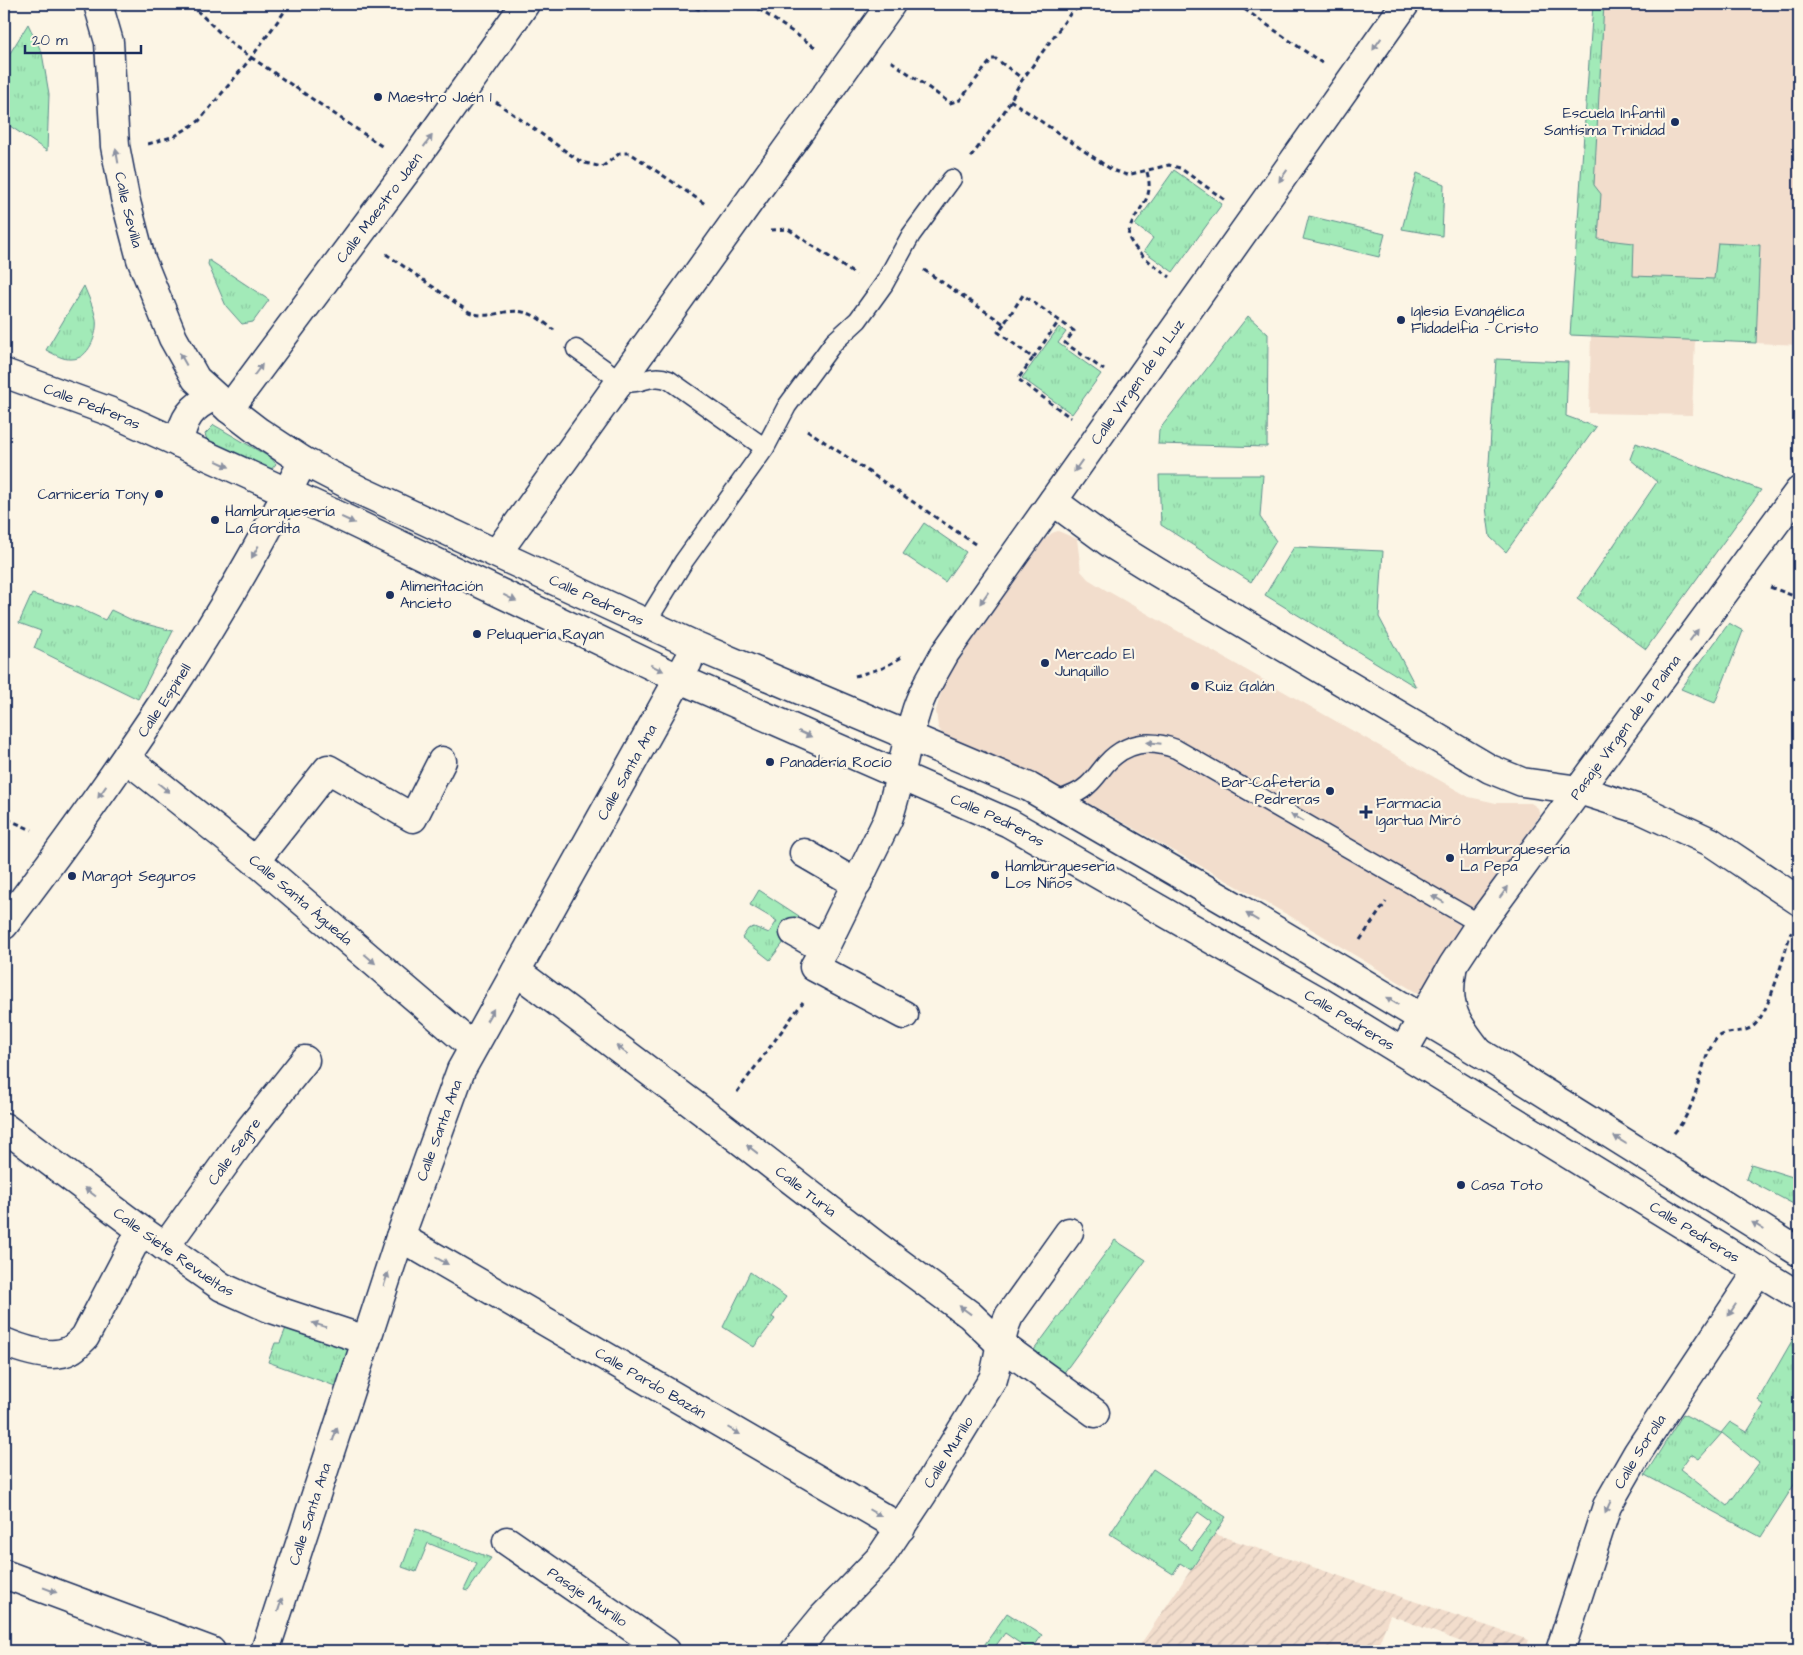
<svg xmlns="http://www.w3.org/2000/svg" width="1803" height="1655" font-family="'Architects Daughter',sans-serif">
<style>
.built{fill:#f2ddcc}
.industrial{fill:url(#industrial-furrows)}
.grass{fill:url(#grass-tufts);stroke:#5e8c8b;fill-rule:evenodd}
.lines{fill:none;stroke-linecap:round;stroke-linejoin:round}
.lane-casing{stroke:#1b2f5e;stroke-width:21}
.street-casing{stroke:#1b2f5e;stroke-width:31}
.secondary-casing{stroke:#1b2f5e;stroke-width:31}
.path{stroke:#1b2f5e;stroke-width:3;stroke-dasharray:5 4;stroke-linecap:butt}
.lane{stroke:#fcf5e5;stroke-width:18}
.street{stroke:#fcf5e5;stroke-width:28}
.secondary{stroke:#fcf5e5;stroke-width:28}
.oneway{fill:#8c92a2}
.poi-dot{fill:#1b2f5e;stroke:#fcf5e5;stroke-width:2}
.labels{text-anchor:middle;stroke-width:4.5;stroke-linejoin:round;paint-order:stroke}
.poi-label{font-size:15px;fill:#1b2f5e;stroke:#fcf5e5;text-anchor:start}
.street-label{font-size:15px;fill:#1b2f5e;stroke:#fcf5e5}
</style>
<defs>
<pattern id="industrial-furrows" width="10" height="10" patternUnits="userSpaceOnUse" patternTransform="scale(1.25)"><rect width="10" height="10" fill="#f2ddcc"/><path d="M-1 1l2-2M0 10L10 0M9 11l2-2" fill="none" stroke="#cfbeb2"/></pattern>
<pattern id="grass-tufts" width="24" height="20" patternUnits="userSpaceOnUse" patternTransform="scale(1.25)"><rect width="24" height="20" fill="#a2eab8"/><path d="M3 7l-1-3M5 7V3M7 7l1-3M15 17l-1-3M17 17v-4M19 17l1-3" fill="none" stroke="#8bc9a1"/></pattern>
</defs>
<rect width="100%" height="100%" fill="#fcf5e5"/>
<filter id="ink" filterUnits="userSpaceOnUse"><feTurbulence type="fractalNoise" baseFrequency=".02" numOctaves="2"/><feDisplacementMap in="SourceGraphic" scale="10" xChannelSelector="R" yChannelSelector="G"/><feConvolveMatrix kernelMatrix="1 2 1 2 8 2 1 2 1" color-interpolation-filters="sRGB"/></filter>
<g filter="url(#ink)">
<path class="built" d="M1593,4H1799V345L1695,340L1692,415L1589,413L1591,336L1570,335Z
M1058,531L1077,539L1081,571L1088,579L1104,589L1469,797L1496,803H1531L1538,808L1540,815L1419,994L1290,916L1099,809L1056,786L943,735L938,727L936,711L944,681L1043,541L1052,533Z"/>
<path class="industrial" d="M1215,1534L1529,1640L1525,1651H1485L1390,1615L1376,1651H1136Z"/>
<path class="grass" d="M1593,4H1604L1594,185L1601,194L1598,239L1634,243L1633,276L1714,279L1718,243L1760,245L1756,343L1570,335Z
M28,24L42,53L49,94L47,151L4,122V63Z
M1174,170L1222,204L1173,272L1144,251L1153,238L1135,225Z
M1417,173L1444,184L1442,236L1402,229Z
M1309,216L1385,234L1379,257L1303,239Z
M209,260L269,300L253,322L242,324L226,306L208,264Z
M84,286C88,296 94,308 96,319C98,334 89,359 72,359C63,360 54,354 46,350Z
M1248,316L1268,334L1267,447L1158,444L1159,430Z
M1059,327L1066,332L1058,343L1101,374L1072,414L1022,378Z
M1496,359L1568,362L1566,416L1596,427L1506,552L1490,537L1486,507Z
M214,425L271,458L276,464L268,473L208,443L205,434Z
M1636,443L1761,490L1646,649L1577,599L1657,482L1630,459Z
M1159,475H1263L1260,517L1276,541L1251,582L1161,525Z
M924,523L966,552L945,582L903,554Z
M1294,547L1383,551L1379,617L1416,687L1265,595Z
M32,594L79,608L105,620L111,610L134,621L173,631L138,699L34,648L41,631L19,623Z
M1729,623L1743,631L1715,703L1681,689Z
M759,890L799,916L788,937L770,960L742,938L748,929L754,927L769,933L777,921L750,905Z
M1751,1164L1799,1179V1207L1746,1179Z
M1115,1240L1146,1260L1063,1374L1034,1350Z
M750,1272L786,1297L772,1317L775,1319L754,1347L723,1327Z
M288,1323L352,1344L338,1387L268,1362L275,1343H280Z
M1793,1339L1799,1342V1477L1761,1537L1645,1475L1683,1414L1721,1433L1730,1422L1747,1432L1764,1405L1758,1400ZM1722,1433L1759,1463L1727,1506L1680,1469L1691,1454L1699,1459Z
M1153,1469L1226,1517L1191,1570L1180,1563L1173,1574L1110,1534ZM1198,1512L1212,1522L1192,1550L1178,1539Z
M416,1529L491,1558L468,1591L464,1590L477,1563L428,1543L416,1572L402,1567Z
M1007,1613L1042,1635L1031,1651L1005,1633L992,1651H980Z"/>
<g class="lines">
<defs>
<path id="lane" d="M576,349L621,381C640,387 649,372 669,380L765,448
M646,623L684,561L765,448L787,406L834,342L858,320L884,284L911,235L952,179
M1053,802C1065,798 1079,794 1088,785C1095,779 1100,771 1106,764C1126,742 1149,739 1176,749L1480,924"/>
<g id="street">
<path id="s1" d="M229,409L411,165L525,4"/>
<path d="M1053,501L1110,543L1157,572L1490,769L1522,782L1579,790L1642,810L1711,842L1799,901"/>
<path d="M497,553L891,4"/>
<path id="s2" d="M126,758L264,868L472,1046"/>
<path d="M804,853L857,884"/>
<path d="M255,861L328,769L413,818L442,761"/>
<path id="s3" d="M4,925C115,779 221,626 303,461"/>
<path d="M794,932L824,949L814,967L904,1015"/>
<path id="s4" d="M824,949L888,819C900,785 904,749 915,715C921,693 934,673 945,653L1405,4"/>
<path id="s5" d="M516,971L714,1120L878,1247L970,1315L1000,1344L1095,1413"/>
<path d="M1452,971C1445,1009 1457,1024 1479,1052"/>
<path id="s6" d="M1403,1052L1453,965L1480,924L1799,491"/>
<path id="s7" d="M4,1127L141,1230L222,1287L269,1308L366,1340"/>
<path id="s8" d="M400,1237L901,1528"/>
<path id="s9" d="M165,1247L250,1129L305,1060"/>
<path d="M4,1342C21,1349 52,1360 70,1350C76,1347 80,1342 85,1337L141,1230"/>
<path id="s10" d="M507,1541L666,1651"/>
<path id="s11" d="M795,1651L823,1617L880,1558L922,1495L993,1379C1000,1358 999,1337 1009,1316L1069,1232"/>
<path id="s12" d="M1560,1651L1607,1506L1638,1452L1759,1270"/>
</g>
<g id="secondary">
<path id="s13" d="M98,4L109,42L115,146L125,198L141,259L173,338L196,379L229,409L259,432L303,461L361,491L696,646L1029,787L1238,908L1497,1063L1799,1252"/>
<path id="s14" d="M4,373L111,412L348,520L680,679L1009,823L1321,1002L1799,1296"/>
<path d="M179,443C183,419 191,406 214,397"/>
<path d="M4,1574L211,1651"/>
<path id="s15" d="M265,1651L400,1237L461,1070L688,662"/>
</g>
</defs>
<use href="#lane" class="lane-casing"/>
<use href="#street" class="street-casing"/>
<use href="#secondary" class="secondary-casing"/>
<path class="path" d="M190,4L233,45L383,147
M687,4L698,9L705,8L708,4
M751,4L818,49
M1237,4L1322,63
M891,61L950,103L960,100L992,59H996L1023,79
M1010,100L1112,170L1127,175L1169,165L1180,168L1225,200
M496,102L581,162L602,167L620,153H630L705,204
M148,144L175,136L199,121L251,58L290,4
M971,157L1004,112L1020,83L1070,14L1082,4
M1147,172C1156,204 1134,206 1128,236C1137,255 1153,264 1170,277
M771,230L788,229L856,275
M386,254L469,312C490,321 503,308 523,312C535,314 545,323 554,330
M924,270L1004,324L1023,295L1074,331L1065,343L1104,370
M1004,324L998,332L1033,358L1018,379L1071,418
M1033,358L1059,321
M807,430L978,546
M1770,587L1799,598
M855,676L883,668L902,657
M7,819L32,830
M1360,940L1386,902
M737,1092L803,1002
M1674,1133C1700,1104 1696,1071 1714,1042C1723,1028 1740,1035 1752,1027C1769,1016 1784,954 1791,932"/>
<use href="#lane" class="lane"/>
<use href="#street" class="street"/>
<use href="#secondary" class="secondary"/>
</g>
<defs><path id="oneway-solid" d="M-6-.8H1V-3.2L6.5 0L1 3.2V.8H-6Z" transform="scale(1.25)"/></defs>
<g class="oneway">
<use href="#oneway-solid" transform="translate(1377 44) rotate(125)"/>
<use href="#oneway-solid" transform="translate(428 141) rotate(-54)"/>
<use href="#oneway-solid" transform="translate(117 156) rotate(-100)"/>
<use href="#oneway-solid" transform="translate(1283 176) rotate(125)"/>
<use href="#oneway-solid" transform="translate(183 359) rotate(-119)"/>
<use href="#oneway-solid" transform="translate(258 370) rotate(-53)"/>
<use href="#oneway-solid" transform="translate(223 464) rotate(25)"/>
<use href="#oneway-solid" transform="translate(1078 466) rotate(125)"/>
<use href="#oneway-solid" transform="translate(348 520) rotate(25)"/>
<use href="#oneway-solid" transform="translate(255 552) rotate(119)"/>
<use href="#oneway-solid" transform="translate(510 598) rotate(26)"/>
<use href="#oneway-solid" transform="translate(984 598) rotate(125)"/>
<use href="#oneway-solid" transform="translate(1694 635) rotate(-54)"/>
<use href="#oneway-solid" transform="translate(657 668) rotate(26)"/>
<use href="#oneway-solid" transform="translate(805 734) rotate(24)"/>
<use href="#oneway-solid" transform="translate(1154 743) rotate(-174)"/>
<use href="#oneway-solid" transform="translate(164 788) rotate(39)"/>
<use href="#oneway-solid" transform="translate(102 792) rotate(125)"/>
<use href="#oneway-solid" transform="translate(1297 818) rotate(-150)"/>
<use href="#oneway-solid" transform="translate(1504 892) rotate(-53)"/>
<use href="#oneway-solid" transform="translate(1438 899) rotate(-150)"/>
<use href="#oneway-solid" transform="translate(1252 917) rotate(-149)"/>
<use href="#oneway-solid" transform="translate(370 959) rotate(41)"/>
<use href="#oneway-solid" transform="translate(1392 1001) rotate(-149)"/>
<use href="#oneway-solid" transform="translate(490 1015) rotate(-60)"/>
<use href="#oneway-solid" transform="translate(622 1050) rotate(-143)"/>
<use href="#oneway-solid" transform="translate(1620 1140) rotate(-148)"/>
<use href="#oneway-solid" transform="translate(752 1149) rotate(-142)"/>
<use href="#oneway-solid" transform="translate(90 1192) rotate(-143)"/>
<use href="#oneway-solid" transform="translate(1758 1226) rotate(-148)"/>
<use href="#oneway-solid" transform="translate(442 1261) rotate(30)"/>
<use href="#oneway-solid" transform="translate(386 1279) rotate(-72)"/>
<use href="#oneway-solid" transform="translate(965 1310) rotate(-144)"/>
<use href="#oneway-solid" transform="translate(1732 1310) rotate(123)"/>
<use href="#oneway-solid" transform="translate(319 1325) rotate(-162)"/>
<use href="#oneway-solid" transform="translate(734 1431) rotate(30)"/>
<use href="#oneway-solid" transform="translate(335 1434) rotate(-72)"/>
<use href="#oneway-solid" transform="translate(1608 1507) rotate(114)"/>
<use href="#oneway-solid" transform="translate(875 1513) rotate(30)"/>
<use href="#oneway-solid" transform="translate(50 1590) rotate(21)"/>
<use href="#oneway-solid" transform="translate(280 1605) rotate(-72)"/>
</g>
</g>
<g class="poi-dot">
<circle cx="378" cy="97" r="5"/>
<circle cx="1675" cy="122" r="5"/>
<circle cx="1401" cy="320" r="5"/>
<circle cx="159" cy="494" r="5"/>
<circle cx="215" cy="520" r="5"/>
<circle cx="390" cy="595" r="5"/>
<circle cx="477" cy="634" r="5"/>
<circle cx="1045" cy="663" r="5"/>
<circle cx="1195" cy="686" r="5"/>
<circle cx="770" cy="762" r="5"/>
<circle cx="1330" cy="791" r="5"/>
<path d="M1363.5 804.5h5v5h5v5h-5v5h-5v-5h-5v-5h5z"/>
<circle cx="1450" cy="858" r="5"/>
<circle cx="995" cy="875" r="5"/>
<circle cx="72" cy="876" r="5"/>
<circle cx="1461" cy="1185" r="5"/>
</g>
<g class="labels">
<g class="poi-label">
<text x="388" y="102">Maestro Jaén 1</text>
<text x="1665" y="118" text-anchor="end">Escuela Infantil<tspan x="1665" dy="17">Santísima Trinidad</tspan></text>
<text x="1411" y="316">Iglesia Evangélica<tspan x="1411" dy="17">Flidadelfia - Cristo</tspan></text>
<text x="149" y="499" text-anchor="end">Carnicería Tony</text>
<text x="225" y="516">Hamburguesería<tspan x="225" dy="17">La Gordita</tspan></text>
<text x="400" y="591">Alimentación<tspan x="400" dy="17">Ancieto</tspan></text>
<text x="487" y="639">Peluquería Rayan</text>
<text x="1055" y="659">Mercado El<tspan x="1055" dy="17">Junquillo</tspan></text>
<text x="1205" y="691">Ruiz Galán</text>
<text x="780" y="767">Panadería Rocío</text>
<text x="1320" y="787" text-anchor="end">Bar-Cafetería<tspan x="1320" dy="17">Pedreras</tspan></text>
<text x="1376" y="808">Farmacia<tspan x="1376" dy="17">Igartua Miró</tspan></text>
<text x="1460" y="854">Hamburguesería<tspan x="1460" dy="17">La Pepa</tspan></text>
<text x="1005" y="871">Hamburguesería<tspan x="1005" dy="17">Los Niños</tspan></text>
<text x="82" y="881">Margot Seguros</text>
<text x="1471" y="1190">Casa Toto</text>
</g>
<g class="street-label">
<text dy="5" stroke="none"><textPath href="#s1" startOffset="251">Calle Maestro Jaén</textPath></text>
<text dy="5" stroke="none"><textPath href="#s13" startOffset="209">Calle Sevilla</textPath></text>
<text dy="5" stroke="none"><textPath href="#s4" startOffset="654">Calle Virgen de la Luz</textPath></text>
<text dy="5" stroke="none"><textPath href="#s14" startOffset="94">Calle Pedreras</textPath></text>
<text dy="5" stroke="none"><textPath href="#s13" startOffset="852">Calle Pedreras</textPath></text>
<text dy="5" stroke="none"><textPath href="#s3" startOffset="276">Calle Espinell</textPath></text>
<text dy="5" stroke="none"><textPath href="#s6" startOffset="394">Pasaje Virgen de la Palma</textPath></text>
<text dy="5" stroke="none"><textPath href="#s15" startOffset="954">Calle Santa Ana</textPath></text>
<text dy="5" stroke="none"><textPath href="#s14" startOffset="1090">Calle Pedreras</textPath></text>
<text dy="5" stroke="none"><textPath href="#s2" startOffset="225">Calle Santa Águeda</textPath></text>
<text dy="5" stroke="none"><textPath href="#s14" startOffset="1495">Calle Pedreras</textPath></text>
<text dy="5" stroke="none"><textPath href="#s15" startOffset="549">Calle Santa Ana</textPath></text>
<text dy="5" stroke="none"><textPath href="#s9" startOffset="118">Calle Segre</textPath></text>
<text dy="5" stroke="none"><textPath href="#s5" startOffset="364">Calle Turia</textPath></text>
<text dy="5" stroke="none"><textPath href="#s14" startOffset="1900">Calle Pedreras</textPath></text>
<text dy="5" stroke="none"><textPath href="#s7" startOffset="211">Calle Siete Revueltas</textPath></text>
<text dy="5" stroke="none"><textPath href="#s8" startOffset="290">Calle Pardo Bazán</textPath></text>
<text dy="5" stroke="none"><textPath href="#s11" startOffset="252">Calle Murillo</textPath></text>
<text dy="5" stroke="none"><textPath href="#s12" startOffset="216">Calle Sorolla</textPath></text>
<text dy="5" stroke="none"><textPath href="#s15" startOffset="144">Calle Santa Ana</textPath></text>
<text dy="5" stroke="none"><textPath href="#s10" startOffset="98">Pasaje Murillo</textPath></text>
</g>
</g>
<rect width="1803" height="1655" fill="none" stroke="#fcf5e5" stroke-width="20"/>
<rect x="10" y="10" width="1783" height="1635" fill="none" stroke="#1b2f5e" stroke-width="2" filter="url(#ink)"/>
<path d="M25 45v8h116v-8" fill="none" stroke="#1b2f5e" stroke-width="2.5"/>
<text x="32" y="45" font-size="15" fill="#1b2f5e" stroke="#fcf5e5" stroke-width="4" paint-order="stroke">20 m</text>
</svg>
